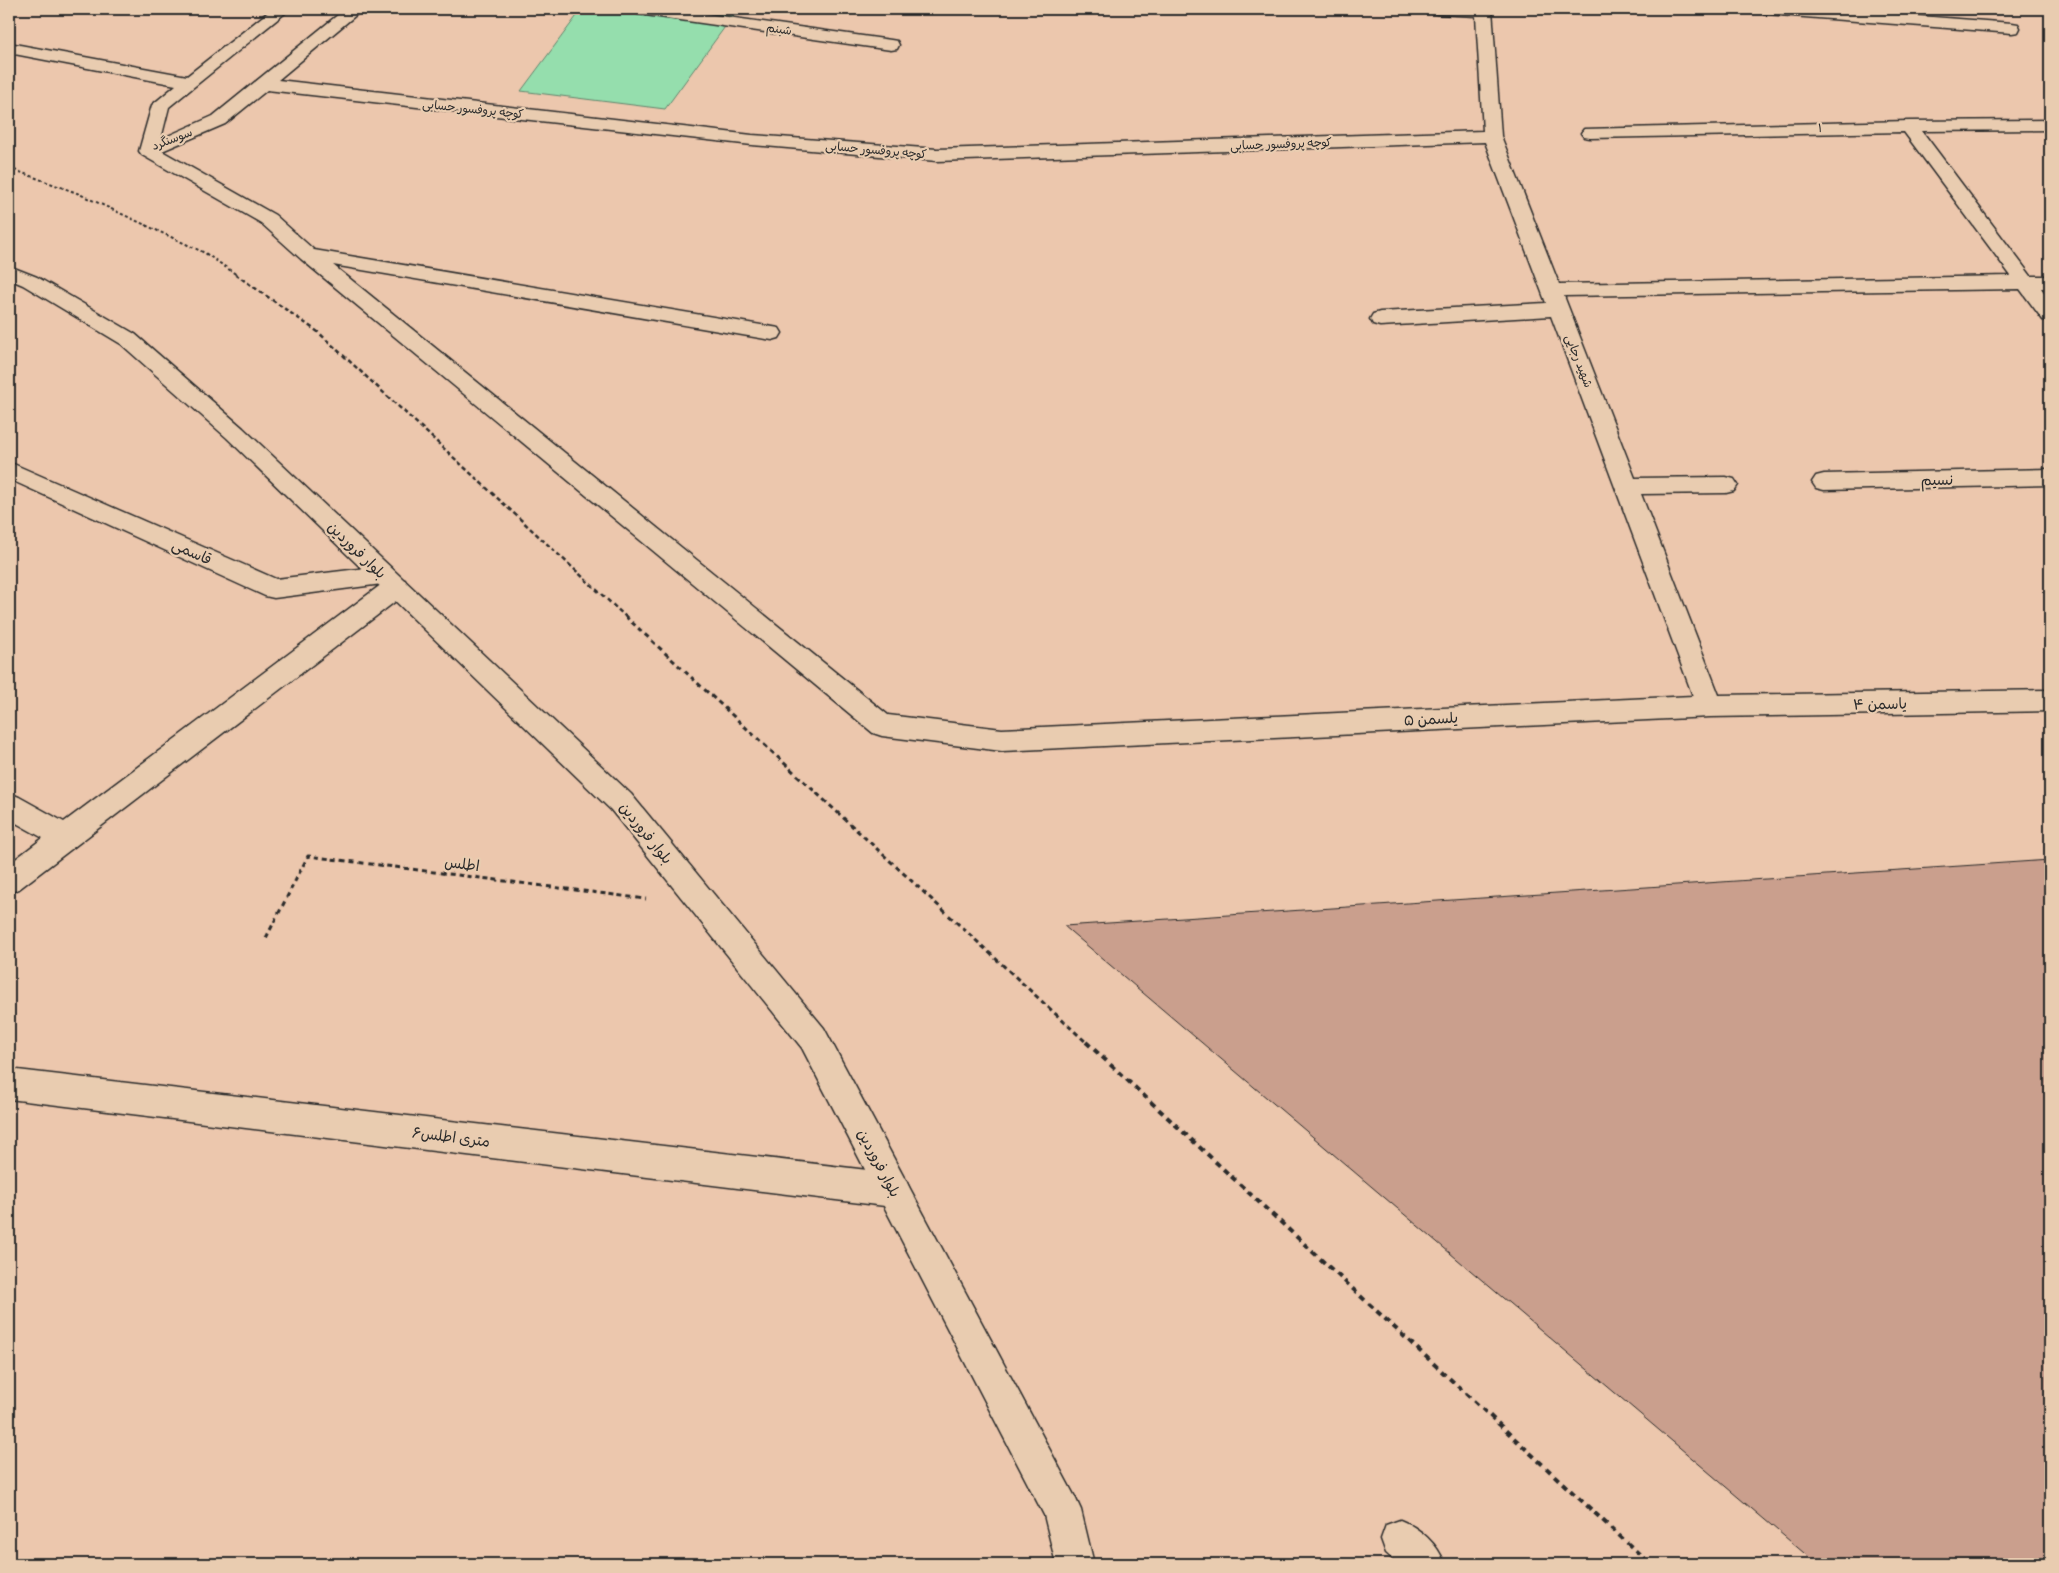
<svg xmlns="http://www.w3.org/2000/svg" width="2059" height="1573" font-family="Pangolin,'Playpen Sans Arabic',sans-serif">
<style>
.green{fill:#95dead;stroke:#60846c}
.building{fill:#ca9f8d;stroke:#2b2b2b}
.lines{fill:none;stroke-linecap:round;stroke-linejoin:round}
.minor-casing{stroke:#2b2b2b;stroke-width:3}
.major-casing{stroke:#2b2b2b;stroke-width:3}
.path-far3{stroke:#2b2b2b;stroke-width:2;stroke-dasharray:3 2.5;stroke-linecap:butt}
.path-far2{stroke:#2b2b2b;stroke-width:2.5;stroke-dasharray:4.5 3;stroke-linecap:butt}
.path-far1{stroke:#2b2b2b;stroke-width:3;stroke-dasharray:5 4;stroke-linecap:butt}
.path{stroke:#2b2b2b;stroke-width:4;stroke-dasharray:6 5;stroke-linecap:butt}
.minor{fill:#e9ccb0;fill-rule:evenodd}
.major{fill:#e9ccb0;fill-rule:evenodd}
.labels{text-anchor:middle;stroke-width:4.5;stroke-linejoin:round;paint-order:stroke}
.far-street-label{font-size:12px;fill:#2b2b2b;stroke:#e9ccb0}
.street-label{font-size:15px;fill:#2b2b2b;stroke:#e9ccb0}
</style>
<rect width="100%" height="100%" fill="#ecc7ad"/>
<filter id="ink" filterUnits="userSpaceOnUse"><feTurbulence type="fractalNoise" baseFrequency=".02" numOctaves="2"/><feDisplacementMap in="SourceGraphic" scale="10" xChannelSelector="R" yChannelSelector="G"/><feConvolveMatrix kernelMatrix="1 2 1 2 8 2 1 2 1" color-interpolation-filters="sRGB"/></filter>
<g filter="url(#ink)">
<path class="green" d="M582,9H738L665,109L521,91Z"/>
<path class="building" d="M2050,860V1564H1817L1064,926Z"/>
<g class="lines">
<defs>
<path id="minor" d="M272,9H290L169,107L161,139L213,116L345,9H363L278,80L752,135L937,149L1483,131L1476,16L1437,14L1431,12L1429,9H1492L1501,136L1559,284L2011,276L1904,132L1590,138L1584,137L1581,133L1584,129L1909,121L2050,120V130L1922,131L2031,276H2050V288H2041L2050,301V321L2043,320L2020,289L1564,296L1635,478L1726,477L1734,479L1738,485L1734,491L1726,493L1641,494L1719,695L2050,690V711L1710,717L1002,751L882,736L873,733L301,259L261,223L142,155L139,151L152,105L176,85L9,53V43L187,76ZM267,90L752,145L937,161L1485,142L1546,303L1380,312L1373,314L1370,319L1373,324L1380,326L1551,316L1693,696L1002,729L888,715L333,265L772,340L779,338L782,333L779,328L314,250L275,215L162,151L225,124Z
M630,9H671L891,40L897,41L899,45L897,49L891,50L638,14L632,12Z
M1758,9H1826L2012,23L2018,24L2020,28L2018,32L2012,33L1766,14L1760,12Z
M9,462L276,579L383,566L392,569L395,575L393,579L405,580L408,587L405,594L19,889L9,893V864L43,838L9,819V793L19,797L64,822L382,584L274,598L265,596L9,479Z
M2050,469V485L1824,490L1816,488L1812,482L1816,476L1824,474Z
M9,1069L893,1173L905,1178L910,1190L905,1202L893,1207L9,1099Z
M1400,1520C1420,1528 1438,1544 1445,1564H1398L1386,1553L1381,1539L1386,1525Z"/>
<path id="major" d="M9,266L37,277L135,334L243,428L631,794L824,1028L1075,1497L1081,1510L1094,1564H1056L1044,1515L802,1048L611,810L227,438L121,344L23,285L9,279Z"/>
</defs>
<use href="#minor" class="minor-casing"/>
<use href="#major" class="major-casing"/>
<path class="path-far3" d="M9,168L77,193L205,253L237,275"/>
<path class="path-far2" d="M235,274L318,332L626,617"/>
<path class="path-far1" d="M625,616L1087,1043
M266,938L308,856L646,899"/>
<path class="path" d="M1086,1042L1650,1564"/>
<use href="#minor" class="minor"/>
<use href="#major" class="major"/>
</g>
</g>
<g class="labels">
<g class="far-street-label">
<text transform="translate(779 29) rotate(8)" y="4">شبنم</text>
<text transform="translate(473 109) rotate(6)" y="4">کوچه پروفسور حسابی</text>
<text transform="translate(1820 128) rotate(-1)" y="4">۱</text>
<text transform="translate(172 139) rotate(-21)" y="4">سوسنگرد</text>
<text transform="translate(1281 144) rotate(-2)" y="4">کوچه پروفسور حسابی</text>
<text transform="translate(876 150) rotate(5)" y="4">کوچه پروفسور حسابی</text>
<text transform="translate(1579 361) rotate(69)" y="4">شهید رجایی</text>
</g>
<g class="street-label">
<text transform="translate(1937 480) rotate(-1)" y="5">نسیم</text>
<text transform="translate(357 550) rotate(44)" y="5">بلوار فروردین</text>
<text transform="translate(192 552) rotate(24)" y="5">قاسمی</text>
<text transform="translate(1880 704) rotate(-1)" y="5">یاسمن ۴</text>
<text transform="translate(1431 719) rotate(-3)" y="5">یلسمن ۵</text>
<text transform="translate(646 833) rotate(51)" y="5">بلوار فروردین</text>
<text transform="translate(462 864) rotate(7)" y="5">اطلس</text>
<text transform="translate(451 1137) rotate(7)" y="5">۶متری اطلس</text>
<text transform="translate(879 1163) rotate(62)" y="5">بلوار فروردین</text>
</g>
</g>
<rect width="2059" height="1573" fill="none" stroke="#e9ccb0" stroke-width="30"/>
<rect x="15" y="15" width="2029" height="1543" fill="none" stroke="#2b2b2b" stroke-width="2" filter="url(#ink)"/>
</svg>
